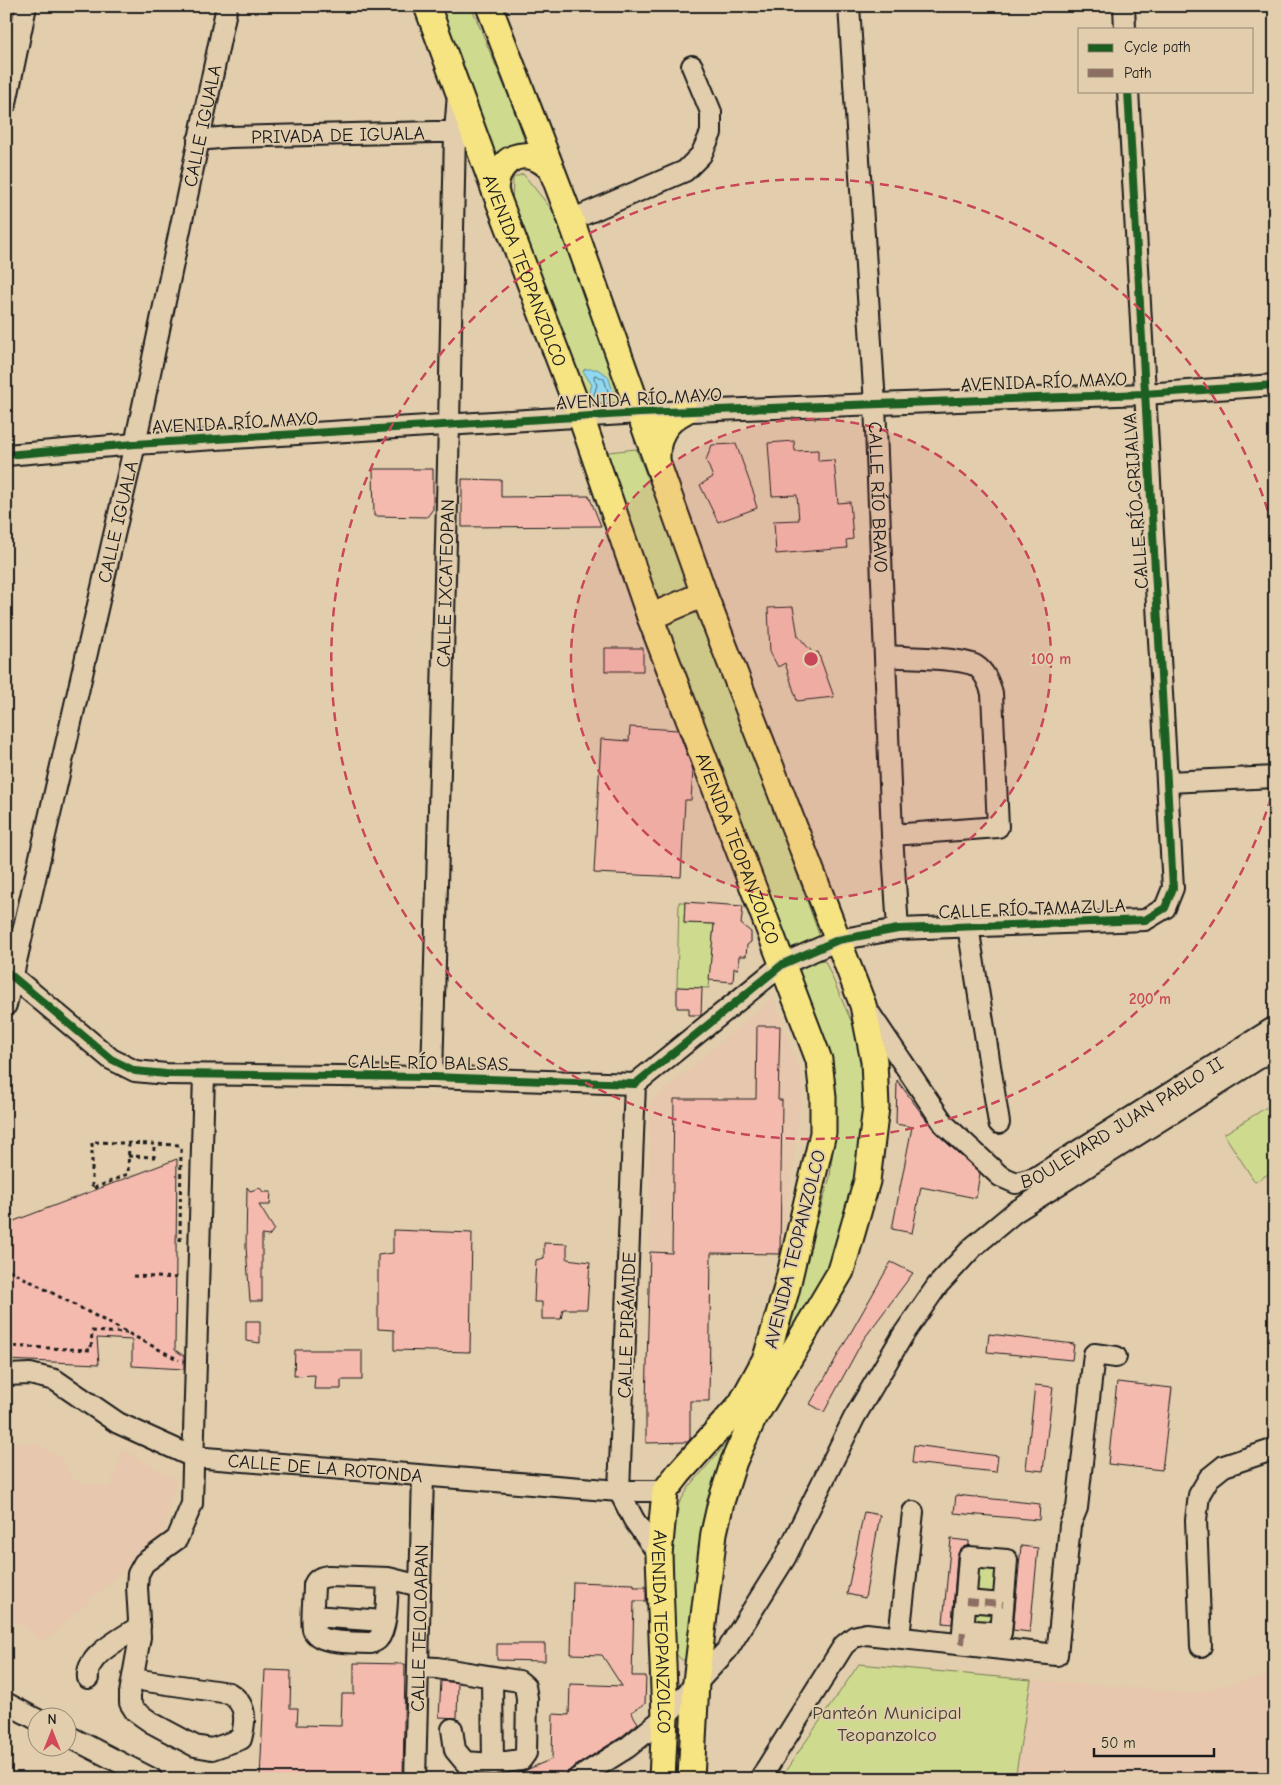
<svg xmlns="http://www.w3.org/2000/svg" width="1281" height="1785" font-family="'Comic Neue',sans-serif">
<style>
.built{fill:#e7c7ad}
.green{fill:#ceda8e;stroke:#757b55}
.water{fill:#90d8f1;stroke:#628d9c}
.lines{fill:none;stroke-linecap:round;stroke-linejoin:round}
.shore{stroke:#4a6771;stroke-width:1}
.building{fill:#f4baae;stroke:#1c1c1c}
.minor-casing{stroke:#1c1c1c;stroke-width:24}
.major-casing{stroke:#1c1c1c;stroke-width:29}
.path{stroke:#1c1c1c;stroke-width:3;stroke-dasharray:4 4;stroke-linecap:butt}
.minor{stroke:#e2cdac;stroke-width:20}
.major{stroke:#f6e381;stroke-width:25}
.quiet{stroke:#8d6e63;stroke-width:6;stroke-dasharray:12 6;stroke-linecap:butt}
.cycleway-casing{stroke:#e2cdac;stroke-width:11}
.cycleway{stroke:#1b5e20;stroke-width:8}
.ring{fill:none;stroke:#c84758;stroke-width:2.5;stroke-dasharray:9 6}
.labels{text-anchor:middle;stroke-width:4;stroke-linejoin:round;paint-order:stroke}
.street-label{font-size:19px;fill:#1c1c1c;stroke:#e2cdac}
.park-label{font-size:19px;fill:#404233;stroke:#e2cdac}
.centre{fill:#c84758;stroke:#e2cdac;stroke-width:2.5}
.ring-label{font-size:15px;text-anchor:middle;font-weight:bold;fill:#c84758;stroke:#e2cdac;stroke-width:4;stroke-linejoin:round;paint-order:stroke}
</style>
<rect width="100%" height="100%" fill="#e2cdac"/>
<filter id="ink" filterUnits="userSpaceOnUse"><feTurbulence type="fractalNoise" baseFrequency=".02" numOctaves="2"/><feDisplacementMap in="SourceGraphic" scale="10" xChannelSelector="R" yChannelSelector="G"/><feConvolveMatrix kernelMatrix="1 2 1 2 8 2 1 2 1" color-interpolation-filters="sRGB"/></filter>
<g filter="url(#ink)">
<path class="built" d="M773,997L803,1083L781,1254L650,1252V1104Z
M6,1443H36L61,1459L72,1480L111,1488L122,1449L175,1480V1487L162,1535L50,1636L41,1641L6,1611V1454L8,1453Z
M1275,1674V1779H1015L1031,1680L1193,1693Z"/>
<path class="green" d="M434,6H471L520,124L526,148L506,154L490,153Z
M523,174L553,211L624,409L585,411L512,209L513,178Z
M636,449L707,626L820,937L785,958L600,453Z
M679,902H685L684,923L714,924L709,988L677,987Z
M817,960L825,961L855,1030L866,1081L861,1166L834,1272L769,1381L830,1177L833,1147V1113L795,973Z
M1275,1102V1170L1255,1182L1224,1134Z
M731,1438L689,1660H682L674,1652L673,1543L679,1503L690,1486Z
M973,1566L1001,1568L998,1599L970,1597Z
M969,1606L997,1609L995,1630L967,1628Z
M859,1664L1031,1680L1015,1779H780Z"/>
<path class="water" d="M585,369H597L608,376L613,391L610,404L601,408L592,407L587,398L592,385L583,371Z"/>
<g class="lines">
<path class="shore" d="M595,375L604,379L608,391L606,400L600,403L595,402L593,398L597,385L594,378Z"/>
</g>
<path class="building" d="M794,441L795,451L818,450V461L834,460L838,503L850,502L853,539L846,540L847,548L776,554L774,521L799,520L797,495L772,496L768,443Z
M736,444L755,497L754,498L757,508L718,522L700,485L713,477L706,460L712,445Z
M373,469H433V509L427,517L374,516Z
M462,479L501,480V497L589,496L601,526L462,527Z
M793,607L798,636L813,653L818,652L834,697L797,701L785,663L778,667L770,652L768,608Z
M605,648H643V671H605Z
M630,727L678,730L693,770L691,800H685L681,877L594,873L601,739L629,741Z
M685,902L743,906L741,924L751,932V942L747,945L746,956H739L738,969L734,968L733,982L709,980L714,924L684,923Z
M677,987L702,988L701,1015H689V1008H677Z
M757,1026H780L778,1100H782L780,1254L711,1253L709,1401H690V1439L688,1442L646,1443V1402L650,1252L672,1253L674,1099H756Z
M897,1080L936,1133L980,1173L976,1198L921,1187L912,1233L892,1229L912,1127L896,1124Z
M177,1159L175,1350L184,1356V1369L132,1366V1340L97,1338L99,1364L6,1360V1224Z
M247,1187L250,1191L260,1188L263,1192H271L270,1205H259L274,1229L269,1236L262,1235V1301H250L246,1247Z
M393,1230L472,1233L470,1352L394,1350V1330L378,1329V1255L393,1253Z
M544,1243L567,1244V1259L590,1262L587,1309H563L561,1319H542V1302H534L536,1260L544,1258Z
M891,1262L913,1273L863,1340L824,1412L810,1404Z
M246,1321H260V1343L246,1341Z
M989,1334L1074,1344L1072,1360L987,1352Z
M295,1350H362V1380H341V1389H314L315,1375L294,1376Z
M1117,1382L1172,1388L1162,1470L1108,1464Z
M1035,1385L1053,1387L1043,1471L1026,1469Z
M914,1445L998,1456L996,1472L912,1463Z
M956,1495L1040,1504L1039,1520L954,1513Z
M864,1512L880,1515L865,1598L847,1594Z
M951,1539L969,1541V1545L960,1550L957,1556L952,1624L943,1623Z
M1021,1546L1038,1548L1030,1632L1013,1630Z
M573,1582L634,1584V1587H646V1601H634L632,1676H646L645,1704L631,1712L638,1723L621,1737L571,1769L567,1773L565,1779H505L552,1759L553,1714L569,1715L570,1684L622,1686L602,1655L571,1654Z
M497,1644H545V1661L497,1660Z
M354,1663L405,1664L403,1779H260L265,1670L291,1671L290,1708H298L297,1725L341,1726L342,1694H354Z
M441,1681L458,1683L457,1718L439,1717Z"/>
<g class="lines">
<defs>
<g id="minor">
<path id="s1" d="M849,6L875,404L892,835L898,929"/>
<path d="M1124,6L1125,29"/>
<path d="M6,103L26,6"/>
<path id="s2" d="M198,140L229,137L435,132H455L466,137"/>
<path d="M571,220L685,171L701,155L711,133V112L692,66"/>
<path d="M6,455L135,444L640,413L1144,394L1275,385"/>
<path d="M885,656C905,658 961,657 976,666C985,672 989,683 992,693L998,827L892,835"/>
<path d="M1168,782L1275,777"/>
<path d="M968,926L999,1123"/>
<path d="M6,971L111,1059L135,1071L166,1074L432,1077L635,1084L783,964L838,940L898,929L1145,920L1165,908L1173,888L1128,91"/>
<path id="s3" d="M6,1005L135,444L227,6"/>
<path id="s4" d="M866,1008L944,1124L1000,1176L1016,1183L1035,1178L1275,1027"/>
<path id="s5" d="M432,1077L449,425L455,132L458,94"/>
<path d="M635,1084L619,1491L634,1520L659,1555"/>
<path id="s6" d="M6,1375L30,1374L55,1380L118,1423L193,1457L619,1491H665"/>
<path d="M388,1578C387,1593 388,1629 378,1639C377,1641 373,1642 371,1643C357,1642 317,1645 313,1629C311,1617 314,1598 314,1585C317,1578 322,1577 329,1576L388,1578L420,1586"/>
<path d="M966,1601L1003,1604"/>
<path d="M313,1616L384,1621"/>
<path d="M899,1637L913,1512"/>
<path d="M962,1644L969,1557L1007,1560L1001,1633L963,1630"/>
<path d="M1201,1646L1196,1520L1199,1495L1209,1478L1224,1466L1275,1449"/>
<path d="M418,1667L437,1668L519,1681L525,1686L527,1698L526,1753L521,1760L493,1764L465,1762L455,1750L452,1729"/>
<path d="M492,1677L493,1764"/>
<path d="M88,1678C85,1655 123,1638 140,1626"/>
<path d="M133,1679L229,1693C247,1704 246,1720 241,1739L212,1749L195,1746L152,1723L135,1711L130,1703V1693L140,1637L137,1587L138,1574L144,1563L177,1539L192,1504L204,1075"/>
<path d="M6,1703L38,1720"/>
<path d="M68,1736L152,1779"/>
<path id="s7" d="M415,1779L423,1476"/>
<path d="M577,1779L628,1747L665,1717L728,1649L785,1558L854,1418L903,1335L937,1286L973,1247L1015,1212L1275,1048"/>
<path d="M760,1779L844,1645L854,1637L866,1634L1057,1655L1070,1525L1077,1508L1094,1354L1116,1357"/>
</g>
<g id="major">
<path id="s8" d="M427,6L495,191L581,417L650,617L819,1060L823,1097V1133L786,1291L766,1358L741,1404L679,1473L665,1491L659,1555L665,1717L662,1779"/>
<path d="M489,6L571,220L704,594L863,1005L874,1061L876,1107L867,1181L841,1271L752,1421L734,1461L721,1502L714,1533L696,1682L691,1779"/>
<path d="M495,191C496,156 528,144 551,169"/>
<path d="M657,460C656,437 665,421 685,411"/>
<path d="M650,617L704,594"/>
</g>
</defs>
<use href="#minor" class="minor-casing"/>
<use href="#major" class="major-casing"/>
<path class="path" d="M129,1143L128,1174L92,1189V1142L181,1145
M128,1156L154,1157V1144
M180,1241L181,1145
M133,1276L180,1278
M6,1283L7,1269L179,1360
M6,1346L91,1350L92,1331L127,1333"/>
<use href="#minor" class="minor"/>
<use href="#major" class="major"/>
<path class="quiet" d="M966,1601L1003,1604
M962,1644L963,1630"/>
<defs>
<path id="cycleway" d="M6,455L135,444L640,413L1144,394L1275,385
M6,971L111,1059L135,1071L166,1074L432,1077L635,1084L783,964L838,940L898,929L1145,920L1165,908L1173,888L1128,91"/>
</defs>
<use href="#cycleway" class="cycleway-casing"/>
<use href="#cycleway" class="cycleway"/>
</g>
</g>
<circle cx="811" cy="659" r="240" fill="#c84758" fill-opacity=".12"/>
<g class="ring">
<circle cx="811" cy="659" r="240"/>
<path d="M1275 783A480 480 0 1 1 1275 535"/>
</g>
<g class="labels">
<g class="street-label">
<text dy="7" stroke="none"><textPath href="#s3" startOffset="901">CALLE IGUALA</textPath></text>
<text dy="7" stroke="none"><textPath href="#s2" startOffset="140">PRIVADA DE IGUALA</textPath></text>
<text dy="7" stroke="none"><textPath href="#s8" startOffset="282">AVENIDA TEOPANZOLCO</textPath></text>
<text transform="translate(1044 381) rotate(-2)" y="7">AVENIDA RÍO MAYO</text>
<text transform="translate(639 398) rotate(-3)" y="7">AVENIDA RÍO MAYO</text>
<text transform="translate(235 422) rotate(-3)" y="7">AVENIDA RÍO MAYO</text>
<text dy="7" stroke="none"><textPath href="#s1" startOffset="492">CALLE RÍO BRAVO</textPath></text>
<text transform="translate(1135 501) rotate(-94)" y="7">CALLE RÍO GRIJALVA</text>
<text dy="7" stroke="none"><textPath href="#s3" startOffset="496">CALLE IGUALA</textPath></text>
<text dy="7" stroke="none"><textPath href="#s5" startOffset="494">CALLE IXCATEOPAN</textPath></text>
<text dy="7" stroke="none"><textPath href="#s8" startOffset="898">AVENIDA TEOPANZOLCO</textPath></text>
<text transform="translate(1032 908) rotate(-2)" y="7">CALLE RÍO TAMAZULA</text>
<text transform="translate(428 1062) rotate(1)" y="7">CALLE RÍO BALSAS</text>
<text dy="7" stroke="none"><textPath href="#s4" startOffset="356">BOULEVARD JUAN PABLO II</textPath></text>
<text transform="translate(794 1249) rotate(-76)" y="7">AVENIDA TEOPANZOLCO</text>
<text transform="translate(626 1325) rotate(-88)" y="7">CALLE PIRÁMIDE</text>
<text dy="7" stroke="none"><textPath href="#s6" startOffset="341">CALLE DE LA ROTONDA</textPath></text>
<text dy="7" stroke="none"><textPath href="#s7" startOffset="151">CALLE TELOLOAPAN</textPath></text>
<text dy="7" stroke="none"><textPath href="#s8" startOffset="1739">AVENIDA TEOPANZOLCO</textPath></text>
</g>
<g class="park-label">
<text x="887" y="1719">Panteón Municipal<tspan x="887" dy="22">Teopanzolco</tspan></text>
</g>
</g>
<circle cx="811" cy="659" r="8" class="centre"/>
<g class="ring-label">
<text x="1051" y="664">100 m</text>
<text x="1150" y="1004">200 m</text>
</g>
<rect width="1281" height="1785" fill="none" stroke="#e2cdac" stroke-width="25"/>
<rect x="12" y="12" width="1256" height="1760" fill="none" stroke="#1c1c1c" stroke-width="2" filter="url(#ink)"/>
<rect x="1078" y="28" width="175" height="65" fill="#e2cdac" stroke="#938672"/>
<rect x="1088" y="44" width="25" height="8" fill="#1b5e20" stroke="#938672"/>
<text x="1124" y="52" font-size="15" fill="#1c1c1c">Cycle path</text>
<rect x="1088" y="69" width="25" height="8" fill="#8d6e63" stroke="#938672"/>
<text x="1124" y="78" font-size="15" fill="#1c1c1c">Path</text>
<g transform="translate(52 1732)"><circle r="24" fill="#e2cdac" stroke="#938672"/>
<path d="M0-4L9 19L0 12L-9 19Z" fill="#d1495b"/>
<text y="-8" font-size="14" font-weight="bold" text-anchor="middle" fill="#1c1c1c">N</text>
</g>
<path d="M1094 1748v8h120v-8" fill="none" stroke="#1c1c1c" stroke-width="2.5"/>
<text x="1101" y="1748" font-size="15" fill="#1c1c1c" stroke="#e2cdac" stroke-width="4" paint-order="stroke">50 m</text>
</svg>
